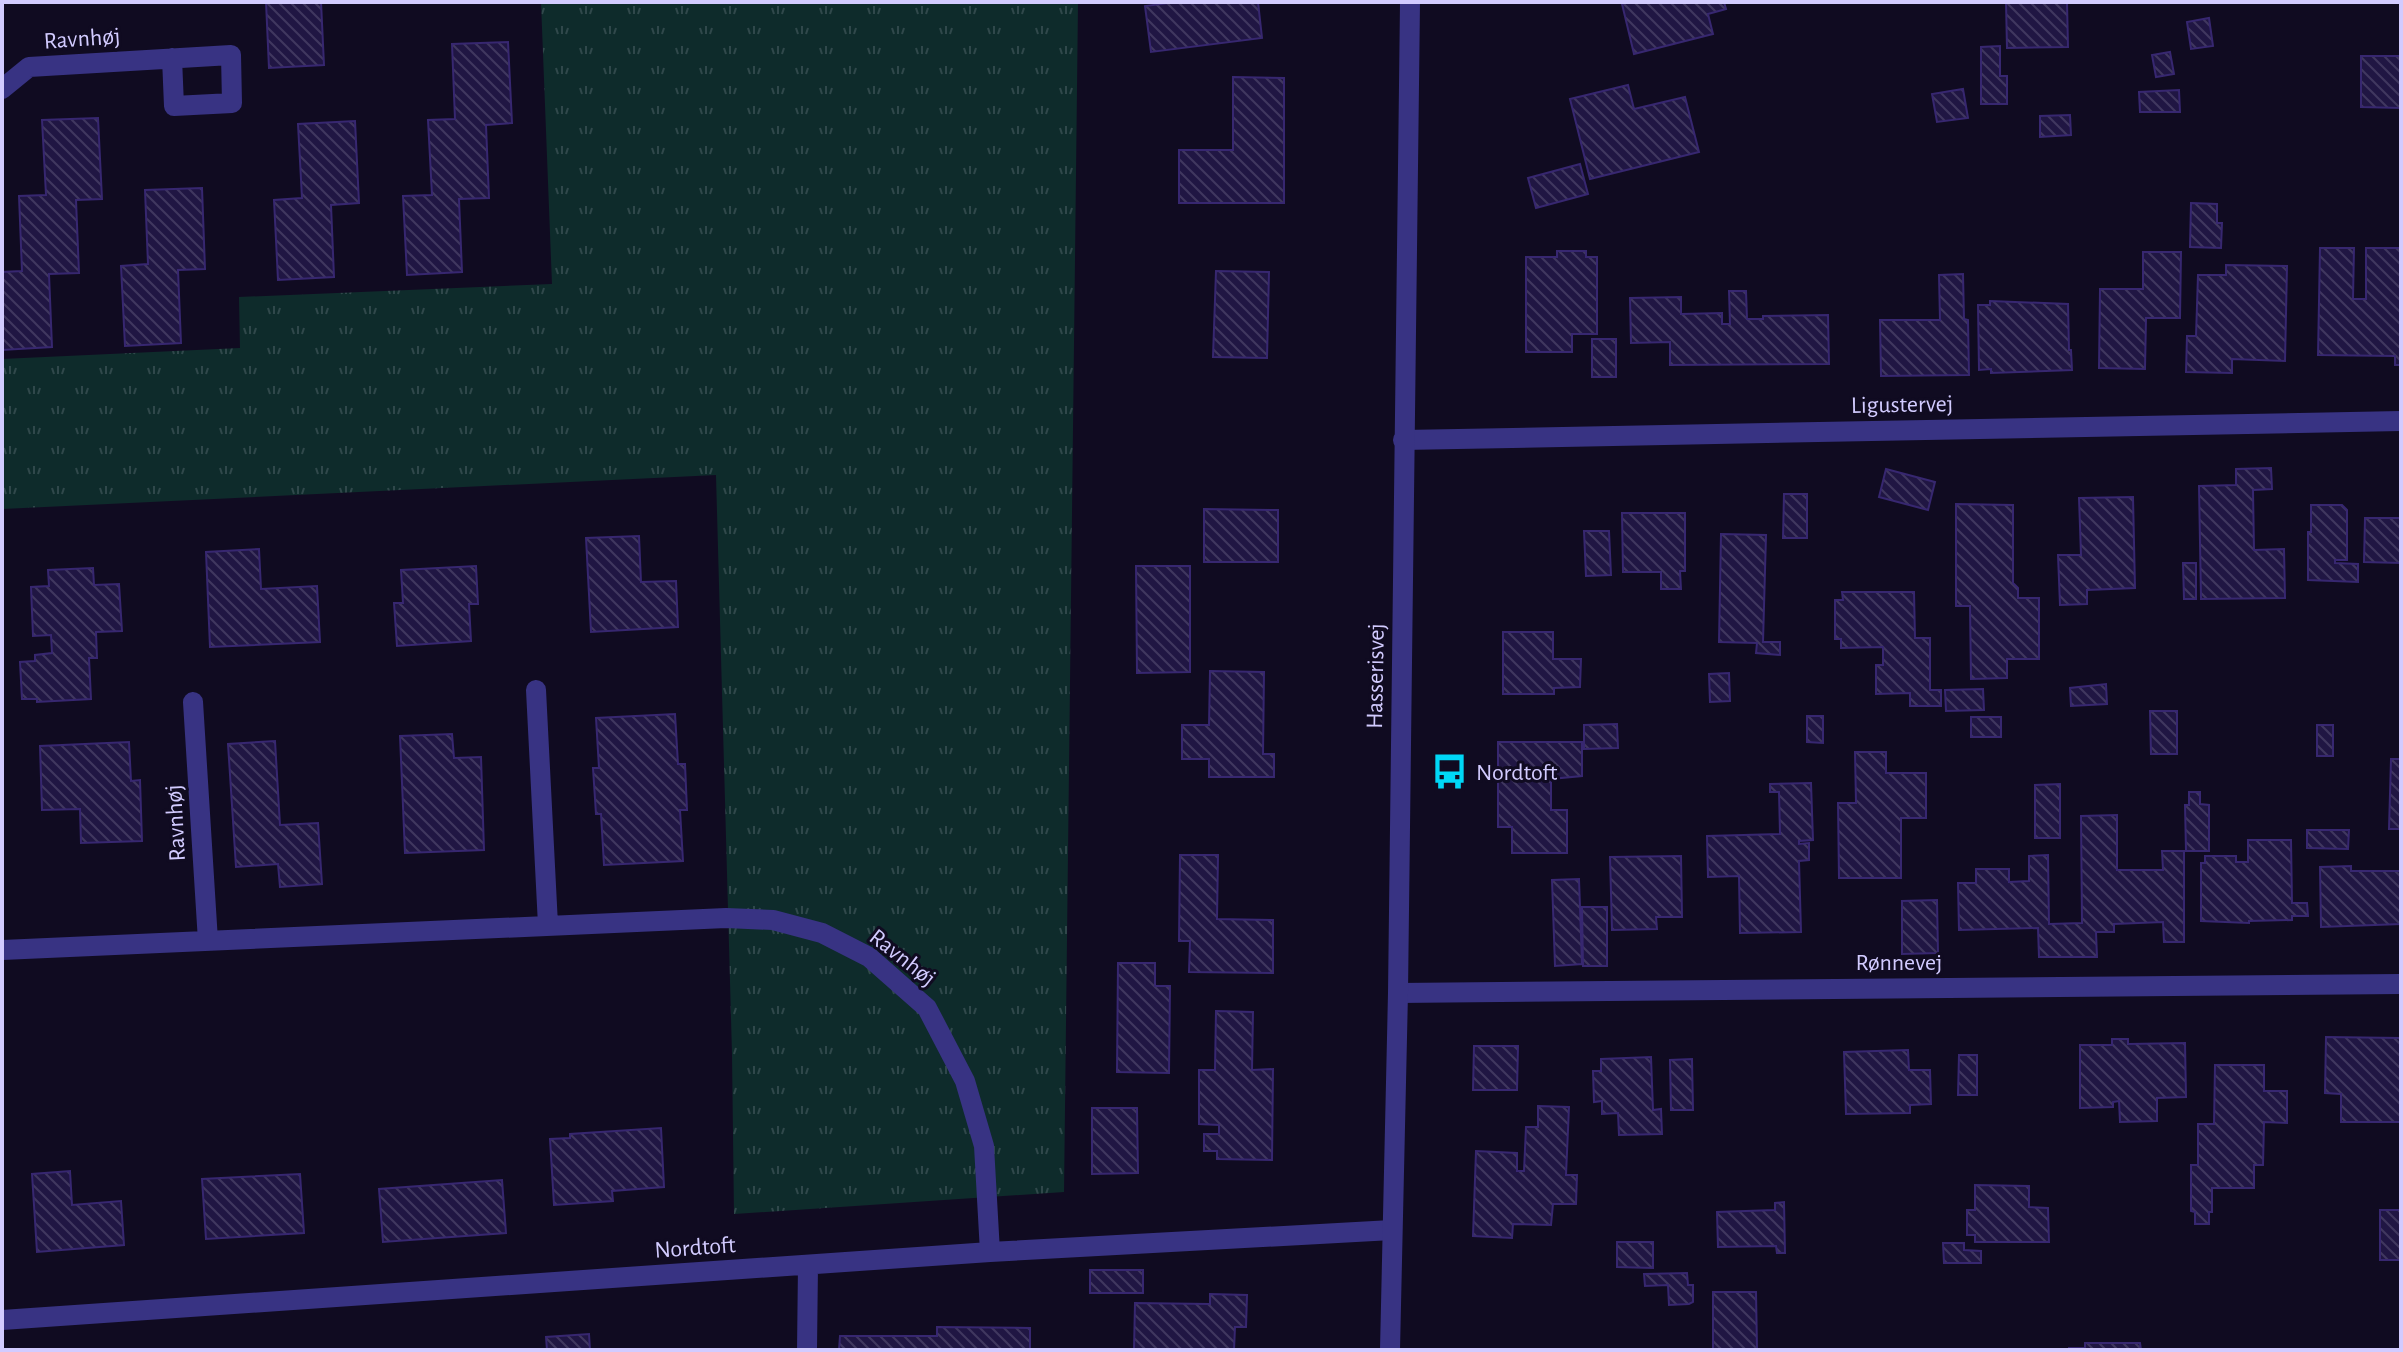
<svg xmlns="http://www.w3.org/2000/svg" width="2403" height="1352" font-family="'Alegreya Sans',sans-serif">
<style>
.grass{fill:url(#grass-tufts)}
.building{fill:url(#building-back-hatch);stroke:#372770;stroke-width:2}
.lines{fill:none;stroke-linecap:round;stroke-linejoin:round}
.minor{stroke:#383383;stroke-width:20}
.tertiary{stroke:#383383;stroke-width:20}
.labels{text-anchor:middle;stroke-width:6;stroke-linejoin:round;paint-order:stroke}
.street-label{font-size:24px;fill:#d2cbff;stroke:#100b21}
.poi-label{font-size:24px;fill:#d2cbff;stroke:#100b21;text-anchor:start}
</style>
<defs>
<pattern id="grass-tufts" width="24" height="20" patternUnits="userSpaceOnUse" patternTransform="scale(2)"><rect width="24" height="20" fill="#0e2b2b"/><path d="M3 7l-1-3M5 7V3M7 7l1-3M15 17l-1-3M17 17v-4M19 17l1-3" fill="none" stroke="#30484b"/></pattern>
<pattern id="building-back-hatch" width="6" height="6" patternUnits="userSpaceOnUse" patternTransform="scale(2)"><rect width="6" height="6" fill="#201643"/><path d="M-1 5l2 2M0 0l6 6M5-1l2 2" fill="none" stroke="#40375f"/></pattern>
</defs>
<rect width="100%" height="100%" fill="#100b21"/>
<path class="grass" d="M541,2H1078L1064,1192L734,1214L732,1053L716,475L2,509V359L240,348L239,297L552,284Z"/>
<path class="building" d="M266,2H321L324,65L269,68Z
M1177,2H1258L1262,38L1151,52L1145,6Z
M1630,2H1724L1726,9L1708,14L1713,34L1634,54L1622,4Z
M2006,2H2067L2068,47L2007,48Z
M2209,18L2213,46L2191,49L2187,22Z
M508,42L512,123L486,125L489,198L459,199L462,272L407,275L403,196L432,195L428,120L455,119L452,44Z
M2000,46V76H2007V104H1981V47Z
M2170,52L2174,74L2156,77L2152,55Z
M2361,56H2401V108L2361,107Z
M1233,77L1284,78V203H1179V150H1233Z
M1628,85L1634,109L1685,97L1699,152L1590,179L1570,99Z
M1963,89L1968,118L1937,122L1932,94Z
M2179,90L2180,112H2140L2139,92Z
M2070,115L2071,135L2040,137V116Z
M98,118L102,199L76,200L79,273L49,274L52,347L2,350V272L22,271L19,196L46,195L42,120Z
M355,121L359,203L331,205L334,277L278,280L274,200L302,198L298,124Z
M1580,164L1588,194L1536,208L1528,178Z
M202,188L205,269L178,270L181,343L125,346L121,266L148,264L145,190Z
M2191,203L2217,204V223H2222L2221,248L2190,247Z
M2320,248H2354L2353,299H2366V248H2401V365H2395V356L2318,355Z
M1557,251H1586V257H1597V334H1572V352H1526V257H1557Z
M2143,252H2181L2180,318H2146L2145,369L2099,368L2100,289H2143Z
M2226,265L2287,266L2285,361L2232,359V373L2186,372L2187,336H2196L2198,275H2226Z
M1216,271L1269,272L1267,358L1213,357Z
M1963,274L1964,319L1968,320L1969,375L1881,376L1880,320H1940L1939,275Z
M1729,291H1746L1747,319H1763V316L1828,315L1829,364L1670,365V342L1631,343L1630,298L1681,297V314L1722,313V324H1730Z
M1990,301L2068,304L2069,350H2071L2072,370L1991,373V369L1979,370L1978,305H1990Z
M1592,339H1616V377H1592Z
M2271,468L2272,489L2253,490L2254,550L2284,549L2285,598L2201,599L2199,486L2236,485V469Z
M1886,469L1935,482L1928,510L1879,497Z
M1784,494H1807V538H1783Z
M2133,497L2135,588L2087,590V604L2060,605L2058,555H2081L2079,498Z
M1956,504L2013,505V583L2018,588V598H2039V659H2007V678L1971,679L1970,606H1956Z
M2311,505H2342L2347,510V560H2335V563L2358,564V582L2308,580V532H2311Z
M1204,509L1278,510V562H1204Z
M1622,513H1685V571H1680L1681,589H1661V572H1623Z
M2365,518H2401V563L2364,562Z
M1584,531H1609L1611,575L1586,576Z
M1721,534L1766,535L1763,642H1780V655L1756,653L1757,643L1719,642Z
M639,536L641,582L676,581L678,627L591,632L586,538Z
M259,549L261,589L317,586L320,642L210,647L206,552Z
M2183,563H2196V599H2184Z
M476,566L478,604H469L471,641L397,646L394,603H403L401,570Z
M1136,566H1190V672L1137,673Z
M93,568L94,585L119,584L122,631L96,632L97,658H89L91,699L37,702V699H22L20,662L35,661V655L52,653L51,635L33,636L31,587L49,586L48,570Z
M1842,592H1914L1915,638H1930V690H1941V706H1910V693L1876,694V665H1883V647L1841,648V639H1835V600H1843Z
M1503,632H1553V659H1581L1580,687L1554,688V694H1503Z
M1210,671L1264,672L1263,754H1274V777H1209V759H1182V725H1209Z
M1729,673L1730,701L1710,702L1709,674Z
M2106,684L2107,704L2071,706L2070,688Z
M1983,689L1984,710L1946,711L1945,690Z
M2150,711H2177V754H2151Z
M675,714L678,764H685L687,810H680L683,861L604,865L601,814H596L593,768H599L596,718Z
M1807,716H1823V743L1807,742Z
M1971,717H2001V737H1971Z
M1617,724L1618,748L1584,749V725Z
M2317,725H2333V756H2317Z
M452,734L454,758L481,757L484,850L405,853L400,736Z
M275,741L280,825L318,823L322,884L280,887L278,864L236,867L228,744Z
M129,742L131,781L140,780L142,841L81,843L80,809L42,810L40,746Z
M1498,742H1582V776L1551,779V810H1567V853H1512V827H1498Z
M1855,752H1886V773H1926V818H1901V878H1839L1838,803H1856Z
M2391,759H2401V829H2389Z
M1811,783L1813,840L1799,841V844L1809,843V860L1799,861L1801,932L1740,933L1739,876L1708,877L1707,836L1780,834L1779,792H1770V784Z
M2060,784V838H2035V785Z
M2189,792H2200V804L2209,805V851H2186L2185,805H2189Z
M2117,815V870H2163L2162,851H2184V942H2164L2163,922L2114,924V932H2096L2097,957H2039L2038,928L1959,930L1958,883H1976V869H2009V882L2029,881V856L2048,855L2049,924L2082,923L2081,816Z
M2307,830H2349L2348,849L2307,848Z
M2248,840H2291L2292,903H2307L2308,916H2292V920L2249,921V923L2201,921V863H2205V856H2236V862H2248Z
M1180,855H1218L1217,919L1273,920V973L1189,972L1190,941H1179Z
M1681,856L1682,917H1656L1657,929L1612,930L1610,857Z
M2351,866V871H2401V924L2321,927L2320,867Z
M1579,879L1582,964L1555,966L1552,880Z
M1937,900L1938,953L1902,954V901Z
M1582,907H1607V966H1583Z
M1118,963H1155V986H1170L1169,1073L1117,1072Z
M1216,1011L1253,1012L1252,1070L1273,1069L1272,1160L1217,1159V1151H1204V1134H1219V1125L1199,1124V1070H1215Z
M2326,1037L2401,1038V1122H2341V1094L2325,1093Z
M2112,1039H2128V1044L2185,1043L2186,1097L2157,1098V1121L2120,1122L2119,1101L2113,1102V1107L2080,1108V1045H2112Z
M1474,1046H1518L1517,1090H1473Z
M1908,1050L1909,1070H1930L1931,1104L1910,1105V1113L1846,1114L1844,1052Z
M1959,1055H1977V1095H1958Z
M1651,1057L1653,1110L1661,1109L1662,1134L1619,1135L1618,1113L1602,1114V1101L1594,1102L1593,1071H1601V1059Z
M1692,1059L1693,1110H1671L1670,1060Z
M2215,1065H2264V1091H2287V1123L2264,1122L2263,1165H2254V1188H2212V1212H2209V1224H2195V1212L2191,1211V1165H2198V1124H2214Z
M1538,1106L1569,1107L1566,1175H1577L1576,1204H1553L1551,1225L1513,1224L1512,1238L1473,1236L1476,1151L1517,1153V1171H1524L1526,1127H1538Z
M1092,1108H1137L1138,1173L1092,1174Z
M661,1128L664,1187L612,1191L613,1201L554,1205L550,1139L570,1138V1134Z
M70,1171L72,1205L121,1201L124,1245L37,1252L32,1174Z
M300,1174L304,1233L206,1239L202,1179Z
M502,1180L506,1233L383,1242L379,1189Z
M1975,1185L2029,1186V1207L2048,1208L2049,1242H1975V1235H1967V1210H1975Z
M1784,1202L1785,1253H1777L1776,1246L1718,1247L1717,1212L1775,1210V1203Z
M2380,1210H2401V1260H2380Z
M1617,1242H1653V1268L1617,1267Z
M1943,1243H1964V1250L1981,1251V1263H1944Z
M1090,1270H1143V1293H1090Z
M1687,1273L1688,1285H1693V1302L1689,1304L1669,1305L1668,1285L1645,1286L1644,1274Z
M1713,1292H1756L1757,1349L1763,1350H1713Z
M1210,1294L1247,1295L1246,1327H1235L1234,1350H1134L1135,1303L1210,1304Z
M937,1327L1030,1328V1350H839L840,1336H937Z
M589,1334L590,1350H547L546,1337Z
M2085,1343H2140L2141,1350H2069V1348H2085Z"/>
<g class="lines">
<path class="minor" d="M2,89L29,67L231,55L232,103L174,106L172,58
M1403,440L2401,421
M536,690L548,925
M193,702L208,941
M2,950L726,918L773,920L822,933L869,957L927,1008L965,1081L984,1146L990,1252
M1398,993L2401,984
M2,1320L990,1252L1392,1230
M807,1350L808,1265"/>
<path class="tertiary" d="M1390,1350L1398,993L1410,2"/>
</g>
<defs>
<symbol id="bus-bare" viewBox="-9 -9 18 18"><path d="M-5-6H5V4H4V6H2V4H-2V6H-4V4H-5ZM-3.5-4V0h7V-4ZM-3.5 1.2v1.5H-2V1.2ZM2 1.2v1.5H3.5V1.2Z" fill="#00d7f6" stroke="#100b21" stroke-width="2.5" paint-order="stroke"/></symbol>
</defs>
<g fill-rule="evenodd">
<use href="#bus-bare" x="1424" y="746" width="51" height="51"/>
</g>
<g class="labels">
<g class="street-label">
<text transform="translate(82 38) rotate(-4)" y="8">Ravnhøj</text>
<text transform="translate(1902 404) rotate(-1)" y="8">Ligustervej</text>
<text transform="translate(1375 676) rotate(-89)" y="8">Hasserisvej</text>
<text transform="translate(175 823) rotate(-93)" y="8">Ravnhøj</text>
<text transform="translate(903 957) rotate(38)" y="8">Ravnhøj</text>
<text x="1899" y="970">Rønnevej</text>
<text transform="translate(695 1247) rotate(-4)" y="8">Nordtoft</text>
</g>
<g class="poi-label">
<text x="1476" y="780">Nordtoft</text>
</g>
</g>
<rect width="2403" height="1352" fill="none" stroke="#d2cbff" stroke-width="8"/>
</svg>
